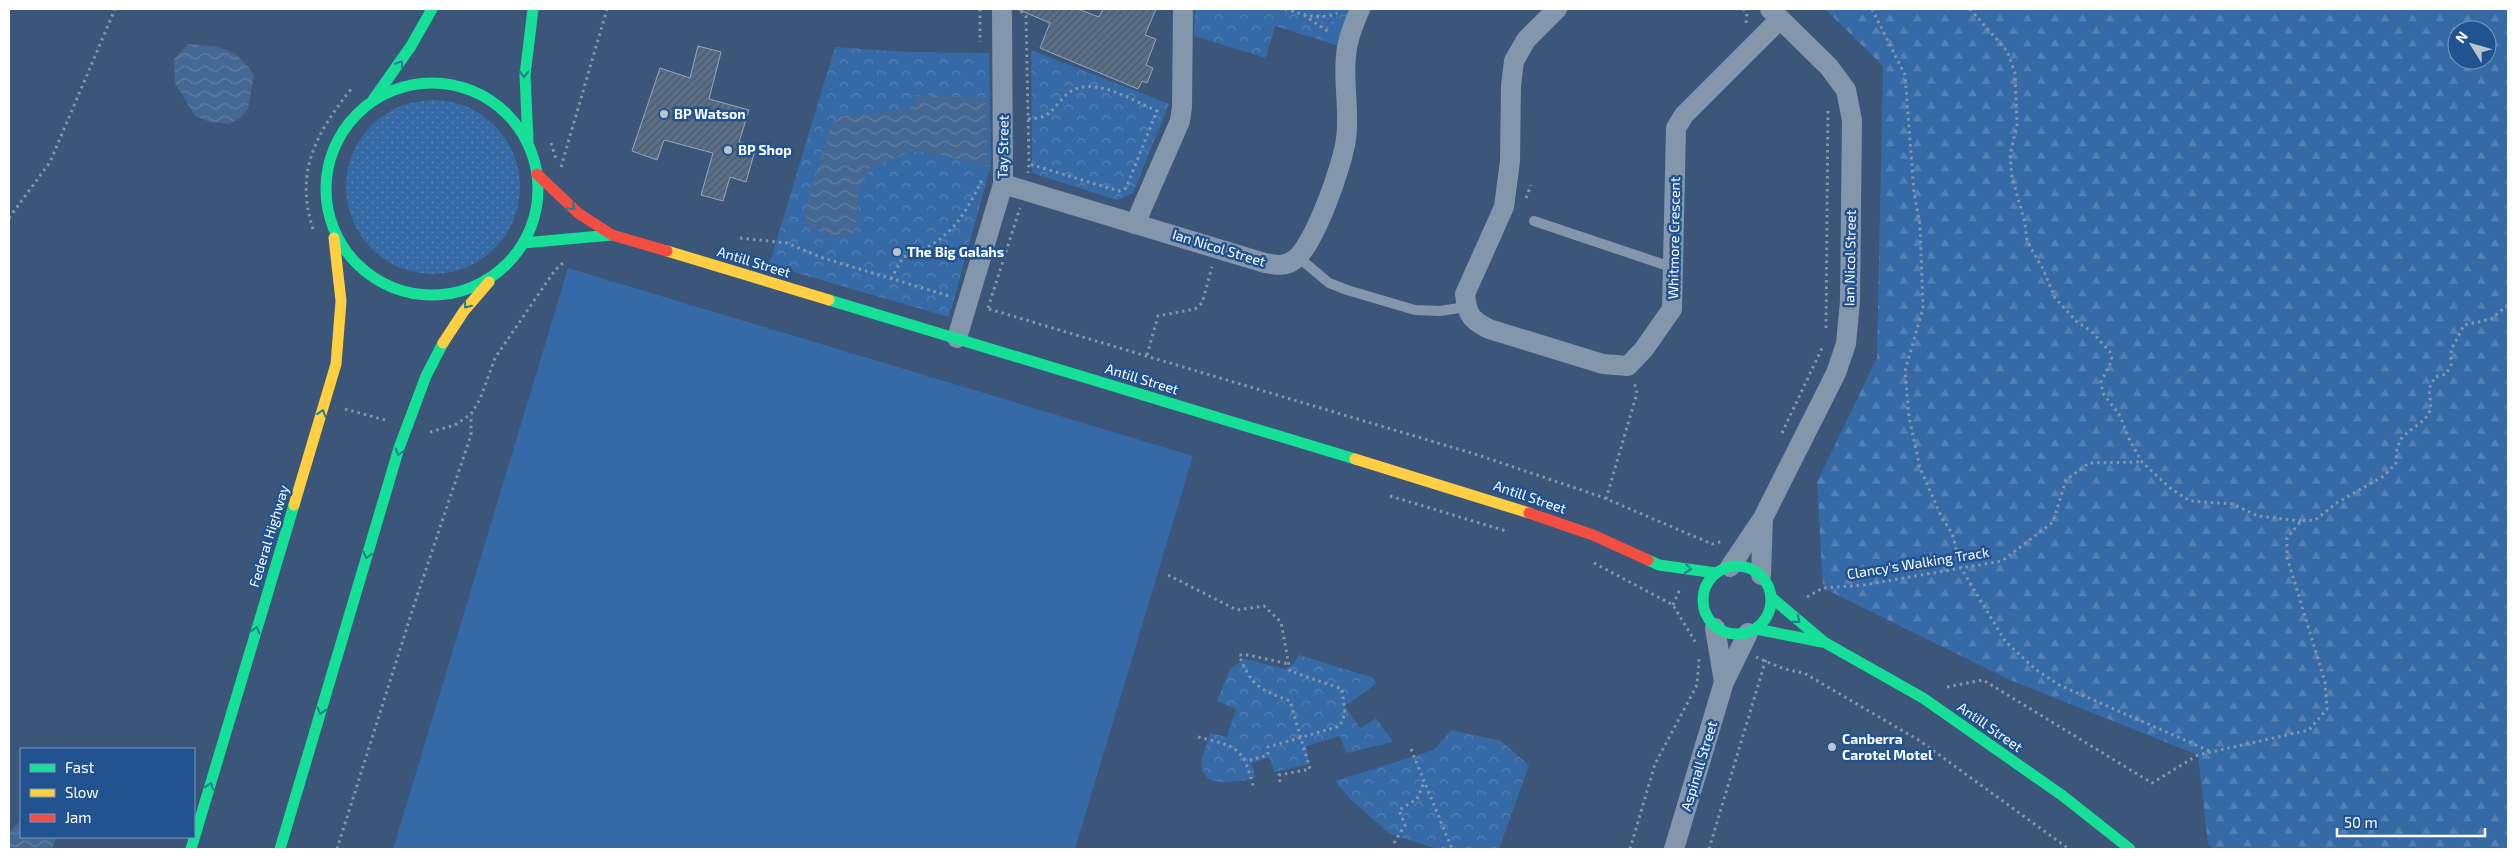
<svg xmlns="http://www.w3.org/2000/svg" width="2517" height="858" font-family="'Exo 2',sans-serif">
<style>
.grass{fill:#366aa7}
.forest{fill:url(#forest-firs);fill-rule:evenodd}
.park{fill:url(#park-crowns)}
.garden{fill:url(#garden-dots)}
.water{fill:url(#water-waves)}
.building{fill:url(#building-hatch);stroke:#97a7b9}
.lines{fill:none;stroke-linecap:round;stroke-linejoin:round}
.path{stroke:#8396ab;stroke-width:3;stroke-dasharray:2.5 4;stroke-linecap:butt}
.lane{stroke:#8396ab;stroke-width:10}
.street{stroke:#8396ab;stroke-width:20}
.fast{stroke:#16e098;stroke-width:11}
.slow{stroke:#ffcf43;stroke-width:11}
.jam{stroke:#f24e42;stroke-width:11}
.oneway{stroke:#1e7d93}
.poi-dot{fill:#bac4d0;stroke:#225391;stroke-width:2}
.labels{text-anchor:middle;stroke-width:5;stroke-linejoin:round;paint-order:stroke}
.poi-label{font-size:14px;font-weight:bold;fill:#fff;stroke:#225391;text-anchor:start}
.street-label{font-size:14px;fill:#fff;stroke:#225391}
</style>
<defs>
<pattern id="forest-firs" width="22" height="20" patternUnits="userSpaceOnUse" patternTransform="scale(1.25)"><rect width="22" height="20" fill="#366aa7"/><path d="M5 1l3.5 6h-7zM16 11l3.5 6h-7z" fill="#5480b4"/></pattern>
<pattern id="park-crowns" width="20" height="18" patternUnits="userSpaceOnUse" patternTransform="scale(1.25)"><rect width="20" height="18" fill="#366aa7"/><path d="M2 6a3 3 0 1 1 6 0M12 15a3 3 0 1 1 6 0" fill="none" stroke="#5480b4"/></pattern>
<pattern id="garden-dots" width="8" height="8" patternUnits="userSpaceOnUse" patternTransform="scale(1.25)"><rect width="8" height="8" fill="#366aa7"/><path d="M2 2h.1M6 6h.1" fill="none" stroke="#5480b4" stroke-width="1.8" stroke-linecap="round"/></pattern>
<pattern id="water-waves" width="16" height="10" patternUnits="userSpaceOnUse" patternTransform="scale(1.25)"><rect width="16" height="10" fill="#456793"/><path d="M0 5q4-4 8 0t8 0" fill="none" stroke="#617ea3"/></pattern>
<pattern id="building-hatch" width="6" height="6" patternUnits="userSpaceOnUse" patternTransform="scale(1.25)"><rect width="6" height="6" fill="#596e89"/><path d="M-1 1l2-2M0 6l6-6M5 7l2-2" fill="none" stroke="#515861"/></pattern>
</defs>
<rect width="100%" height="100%" fill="#3b5678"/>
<path class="grass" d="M568,268L1193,456L1075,849H393Z"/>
<path class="forest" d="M1825,9H2508V849H2214L2208,844L2198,755L2010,680L1823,588L1817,482L1877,358L1883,66ZM2457,30H2487V60H2457Z"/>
<path class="park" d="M1195,9H1354L1339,46L1275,26L1266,58L1194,36Z
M835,47L907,52L989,53L991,165L949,317L769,265Z
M1031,50L1169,104L1133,193L1117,200L1032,173Z
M1299,655L1374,678L1376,684L1345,706L1360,728L1376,718L1393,742L1346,753L1340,736L1306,746L1310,764L1274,772L1269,757L1252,763L1255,778C1239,781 1198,792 1202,760C1203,751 1208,742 1210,733L1227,737L1236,709L1217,701L1230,669L1245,659L1285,669L1293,664Z
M1451,730L1501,741L1529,765L1499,849H1438L1390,834L1350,799L1335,781L1434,750Z"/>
<path class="garden" d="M1338,14L1335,30L1332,32L1314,20L1315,17L1330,18Z
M346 187a87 87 0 1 1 174 0a87 87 0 1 1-174 0Z"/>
<path class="water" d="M188,44C220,47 234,45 254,75L248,109L240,118L229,124L210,122L195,116L175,83L174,59Z
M916,95L986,97L988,167L928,152H911L870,167L858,194L856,227L850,235L840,238L810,228L804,213L832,123L839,117L910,108L916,103Z
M21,819V837H56L52,849H9V834Z"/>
<path class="building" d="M1017,9H1078L1099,17L1103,9H1156L1145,35L1156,39L1146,65L1153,68L1147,83L1142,81L1138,89L1040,48L1050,23Z
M698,46L721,52L709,99L749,110L739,142L756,147L746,182L730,177L723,201L701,195L713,153L664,140L657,160L632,151L660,68L690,78Z"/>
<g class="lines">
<path class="path" d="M980,9V42
M1285,9C1302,14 1320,21 1337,13
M1743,9L1747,13L1746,24
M1872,9L1905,75L1914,193L1920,225L1923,308L1905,371L1909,417L1920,468L1942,518L1952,533L1961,568L2005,641L2035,669L2059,685L2212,752
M1970,9L2007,51L2015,73L2017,125L2010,155L2012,177L2025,223L2027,241L2043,269L2055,298L2077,322L2091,331L2110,352L2112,360L2101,382L2103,393L2120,416L2130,441L2142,462L2170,488L2190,501L2233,504L2258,516L2301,521
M1021,11L1026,16L1029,164L1028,173
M1304,15L1330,33
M1028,119C1051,118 1050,111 1065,96C1089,72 1131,100 1157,111L1126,188L1119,191L1029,164
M551,143L556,159
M561,167L607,9
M1526,198L1531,185
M9,218L50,162L115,9
M313,229C294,171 317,132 352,88
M740,238L787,243L823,258L949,296
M891,279L903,257C948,243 963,219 983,178
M988,308L1020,208
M989,309L1478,455L1602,497L1712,544L1723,541
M1826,328L1828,109
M1147,355L1158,316L1195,309L1202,303L1212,267
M345,409L385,420
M430,432L455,425L471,414L480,399L495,358L555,270L563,263
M1782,433L1823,346
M1390,496L1506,531
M1606,499L1637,393L1634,382
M1594,563L1673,605L1696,643
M1168,575L1237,610L1264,606L1281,622L1290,671L1342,689L1345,713L1340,726L1268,747V755L1247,761
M1807,597L1823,588L1864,585L2002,561L2053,522L2066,480L2089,463L2142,462
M1673,605L1680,589
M1756,657L1784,669L1804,673L1920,741L2069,849
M1947,687L1983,680L2152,783L2198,755L2309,730L2327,709L2325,682L2287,557V538L2301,521L2315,520L2338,502L2384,476L2396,463L2397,448L2402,437L2425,419L2431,409L2429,389L2435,377L2446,374L2451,365V350L2464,325L2491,319L2508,305
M1198,737C1239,747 1243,747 1254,789
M1411,749L1452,849
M1280,782L1279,775L1310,769L1290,701C1259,689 1252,687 1239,655H1248L1289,664
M1394,843L1405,825L1399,810L1417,799L1424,782
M337,849L415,602L471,435V415
M1630,849L1655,764L1697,685L1699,659
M1709,849L1766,659"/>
<path class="lane" d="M1534,221L1674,268
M1298,257L1329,283L1347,290L1415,310L1440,311L1466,307"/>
<path class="street" d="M1557,9L1526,40L1514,61L1511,86L1510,161L1504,207L1465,294C1467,315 1471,320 1489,329L1603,364L1628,366L1644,349L1672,309L1676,128L1684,115L1780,19
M1003,184L1265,263C1276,265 1285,267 1294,260C1314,247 1343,164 1346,139C1350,112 1343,84 1346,56C1347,39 1354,24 1360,9
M1135,224L1180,121L1182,107L1183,9
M957,338L1003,184L1002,9
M1730,567L1763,518L1836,373L1846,344L1850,301L1852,120L1846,90L1829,67L1770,9
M1761,575L1763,518
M1715,628L1724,682
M1674,849L1724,682L1748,633"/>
<path class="fast" d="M326 189a106 106 0 1 1 212 0a106 106 0 1 1-212 0Z
M373,100L411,46L432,9
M528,142L525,75L533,9
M523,243L612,235
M829,300L1355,459
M1648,560L1659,565L1716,573
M1703 600a34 34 0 1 1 68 0a34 34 0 1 1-68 0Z
M1771,597L1824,642L1923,698L2063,796L2130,849
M1756,629L1822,642
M191,849L294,505
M280,849L399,448L426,376L443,343"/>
<path class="slow" d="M667,251L829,300
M443,343L464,311L489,282
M1355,459L1529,513
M294,505L336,364L341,301L334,238"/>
<path class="jam" d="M537,174L578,213L612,235L667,251
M1529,513L1593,535L1648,560"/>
</g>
<defs><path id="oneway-chevron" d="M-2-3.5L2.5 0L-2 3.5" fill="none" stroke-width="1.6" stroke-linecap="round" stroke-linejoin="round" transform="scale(1.25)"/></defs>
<g class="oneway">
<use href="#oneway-chevron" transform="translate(400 64) rotate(-57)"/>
<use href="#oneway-chevron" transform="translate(524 74) rotate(91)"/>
<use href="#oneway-chevron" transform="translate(572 207) rotate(42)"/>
<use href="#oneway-chevron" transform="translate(467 305) rotate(128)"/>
<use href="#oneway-chevron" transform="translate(322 413) rotate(-73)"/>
<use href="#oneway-chevron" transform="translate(399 452) rotate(107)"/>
<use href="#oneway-chevron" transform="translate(367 555) rotate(107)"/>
<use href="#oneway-chevron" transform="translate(1688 569) rotate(8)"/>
<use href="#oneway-chevron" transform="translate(1797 620) rotate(40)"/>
<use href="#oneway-chevron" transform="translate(256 630) rotate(-73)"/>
<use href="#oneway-chevron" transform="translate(321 711) rotate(107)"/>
<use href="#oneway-chevron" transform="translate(210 786) rotate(-73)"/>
</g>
<g class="poi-dot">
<circle cx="664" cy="114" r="5"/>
<circle cx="728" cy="150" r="5"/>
<circle cx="897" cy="252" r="5"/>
<circle cx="1832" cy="747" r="5"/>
</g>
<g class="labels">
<g class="poi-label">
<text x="674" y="119">BP Watson</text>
<text x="738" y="155">BP Shop</text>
<text x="907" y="257">The Big Galahs</text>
<text x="1842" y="744">Canberra<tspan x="1842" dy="16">Carotel Motel</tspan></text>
</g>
<g class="street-label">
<text transform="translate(1003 147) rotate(-89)" y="5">Tay Street</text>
<text transform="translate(1674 238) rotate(-89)" y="5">Whitmore Crescent</text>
<text transform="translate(1219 248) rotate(17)" y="5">Ian Nicol Street</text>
<text transform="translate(1850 258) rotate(-89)" y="5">Ian Nicol Street</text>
<text transform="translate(754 262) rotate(17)" y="5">Antill Street</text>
<text transform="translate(1142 379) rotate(17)" y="5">Antill Street</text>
<text transform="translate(1530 497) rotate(19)" y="5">Antill Street</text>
<text transform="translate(269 536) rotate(-73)" y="5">Federal Highway</text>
<text transform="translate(1918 563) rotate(-9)" y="5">Clancy's Walking Track</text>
<text transform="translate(1990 727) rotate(35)" y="5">Antill Street</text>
<text transform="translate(1699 766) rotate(-73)" y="5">Aspinall Street</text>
</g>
</g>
<rect width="2517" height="858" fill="none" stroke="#ffffff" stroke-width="20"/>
<rect x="20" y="748" width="175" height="90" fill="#225391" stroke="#7a98bd"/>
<rect x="30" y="764" width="25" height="8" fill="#16e098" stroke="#7a98bd"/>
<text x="65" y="773" font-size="15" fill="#ffffff">Fast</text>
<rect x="30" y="789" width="25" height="8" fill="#ffcf43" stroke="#7a98bd"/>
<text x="65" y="798" font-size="15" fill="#ffffff">Slow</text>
<rect x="30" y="814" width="25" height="8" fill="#f24e42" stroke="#7a98bd"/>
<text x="65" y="823" font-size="15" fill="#ffffff">Jam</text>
<g transform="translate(2472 45) rotate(307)"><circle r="24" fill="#225391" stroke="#7a98bd"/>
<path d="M0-4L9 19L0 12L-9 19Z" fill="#bac4d0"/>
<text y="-8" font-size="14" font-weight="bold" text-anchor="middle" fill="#ffffff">N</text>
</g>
<path d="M2337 828v8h148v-8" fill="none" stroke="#ffffff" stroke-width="2.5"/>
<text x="2344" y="828" font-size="15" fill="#ffffff" stroke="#225391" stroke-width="4" paint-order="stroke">50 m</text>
</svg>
